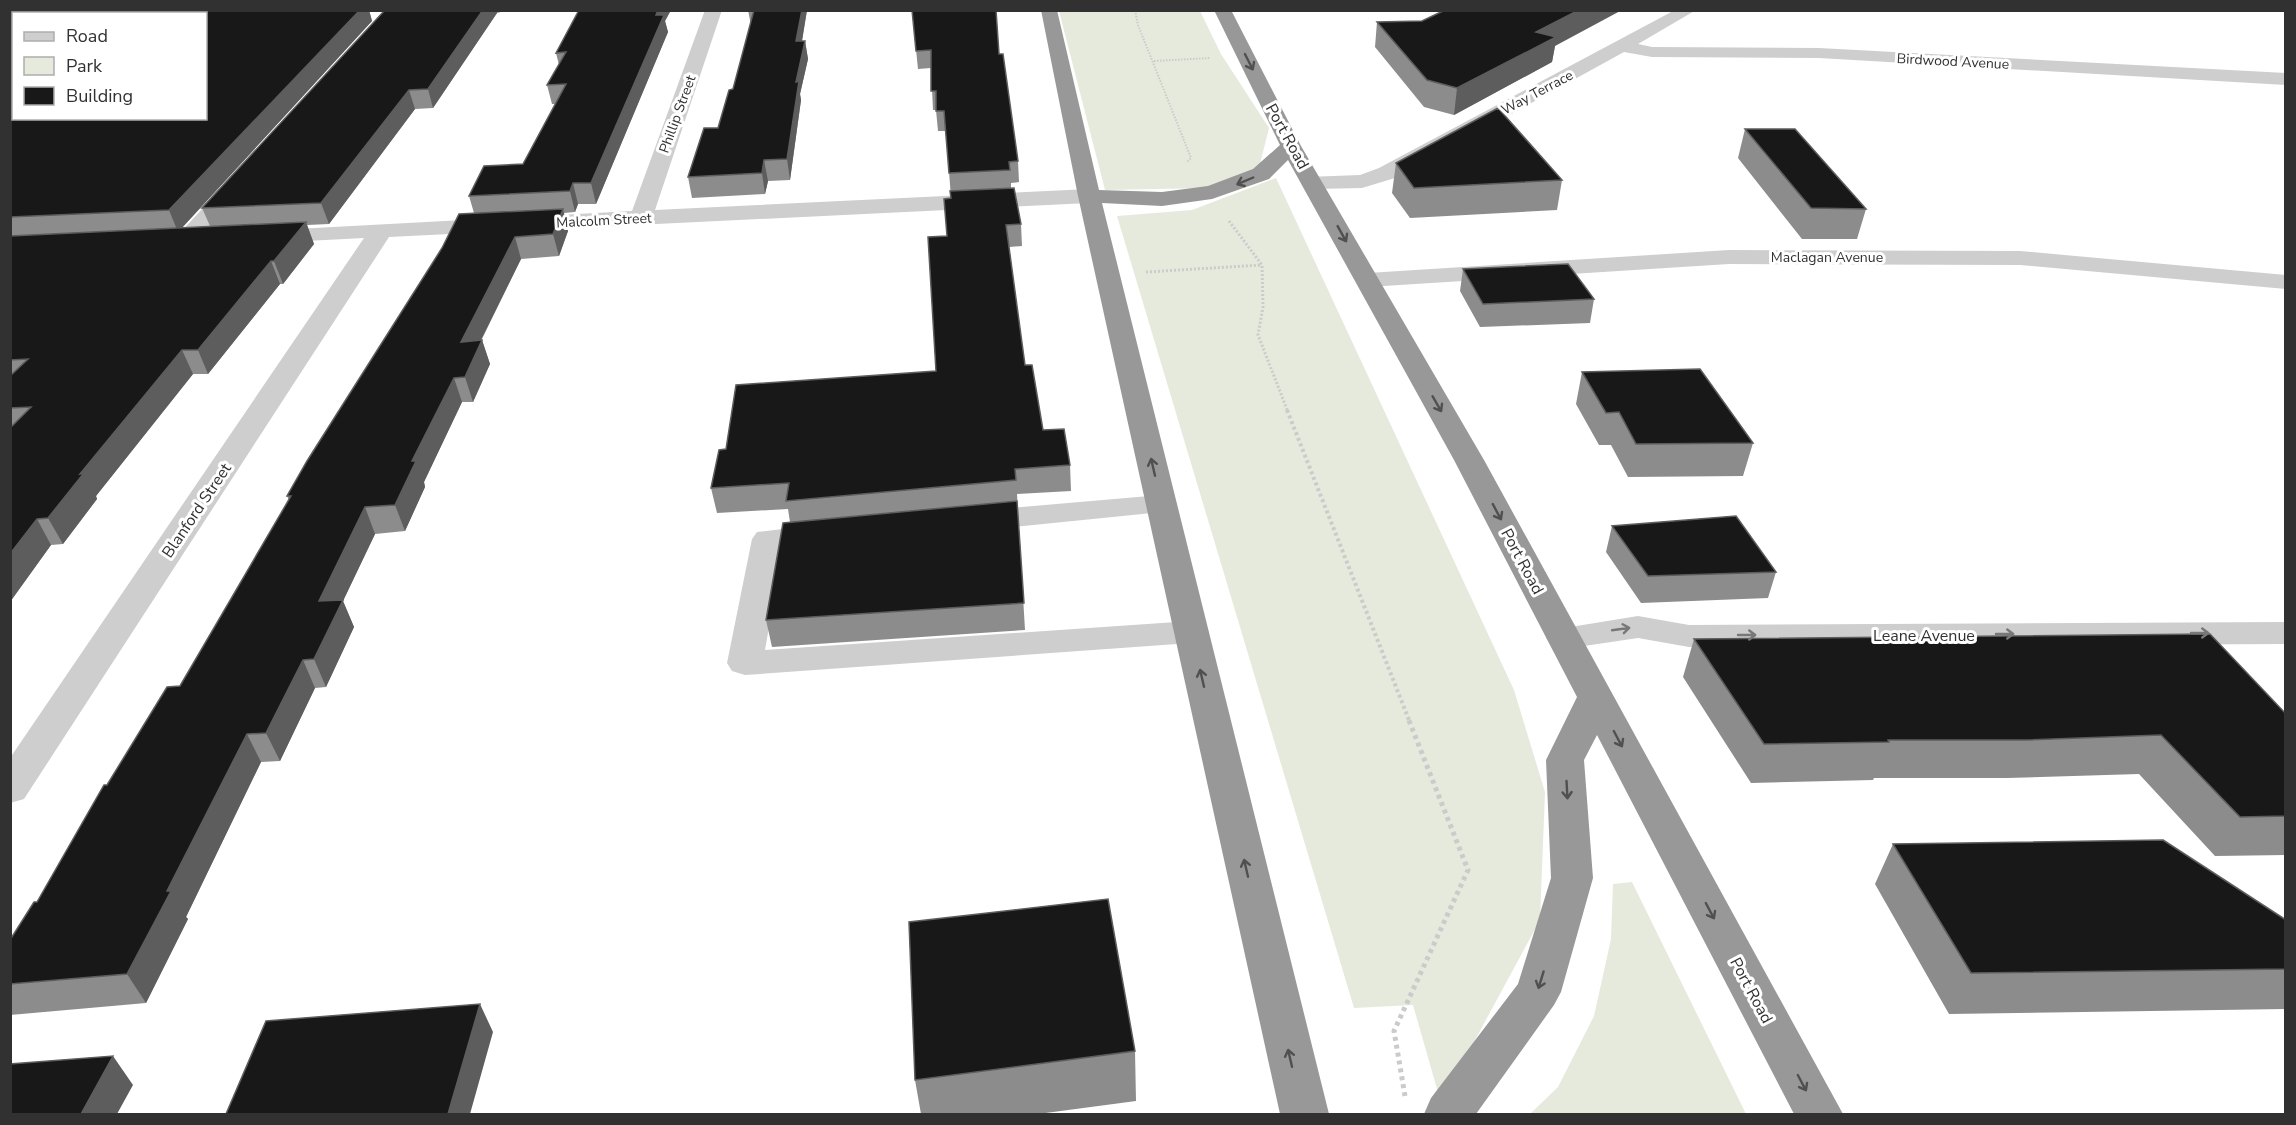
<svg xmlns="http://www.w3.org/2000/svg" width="2296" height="1125" font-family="'Nunito Sans',sans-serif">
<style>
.green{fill:#e6eadd}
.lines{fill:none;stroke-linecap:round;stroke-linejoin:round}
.path-far3{stroke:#cbcbcb;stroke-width:2;stroke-dasharray:1.5 1.5;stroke-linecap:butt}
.path-far2{stroke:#cbcbcb;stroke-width:3;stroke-dasharray:2 2;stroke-linecap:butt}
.path-far1{stroke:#cbcbcb;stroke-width:4;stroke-dasharray:3 3;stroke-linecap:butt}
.path{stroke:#cbcbcb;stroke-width:5;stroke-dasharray:4 4;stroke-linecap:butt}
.minor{fill:#cecece;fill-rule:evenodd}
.highway{fill:#989898;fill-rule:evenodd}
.rail{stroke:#868686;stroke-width:2;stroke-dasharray:4 2;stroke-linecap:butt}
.wall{fill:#8c8c8c}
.shaded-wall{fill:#5d5d5d}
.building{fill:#181818;stroke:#5d5d5d;stroke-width:1.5}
.oneway{stroke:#505050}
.oneway2{stroke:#787878}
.labels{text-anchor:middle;stroke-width:6;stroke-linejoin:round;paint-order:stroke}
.far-street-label{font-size:14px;fill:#313131;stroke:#fff}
.street-label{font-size:16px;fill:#313131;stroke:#fff}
</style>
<rect width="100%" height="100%" fill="#fff"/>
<path class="green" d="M1059,11H1200L1221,54L1269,128L1259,168L1210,188L1105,190Z
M1276,178L1514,690L1545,792L1540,920L1441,1103L1413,1005L1354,1008L1117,216L1192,210Z
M1632,882L1746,1114H1530L1558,1087L1594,1016L1611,939L1613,884Z"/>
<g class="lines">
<path class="path-far3" d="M1135,10L1138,25L1191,158L1187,162
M1154,61L1210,58"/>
<path class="path-far2" d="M1229,221L1262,265L1263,307L1258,335L1288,412
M1146,272L1262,265"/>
<path class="path-far1" d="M1287,410L1409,720"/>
<path class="path" d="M1405,1096L1394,1031L1468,870L1408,718"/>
<path class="minor" d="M18,10H37L35,14H16Z
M154,10H173L171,14H152Z
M705,10H722L655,210L1089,189L1097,191L1100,196L1097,201L1089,203L389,237L24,799L10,803V758L364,238L267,243L259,241L255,236L259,231L632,211Z
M1675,10H1696L1638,44L1652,47L1819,48L2286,73V85L1819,58L1652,57L1624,52L1395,178L1362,188L1314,189L1306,187L1303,182L1306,177L1360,175L1379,168Z
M14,102V115L10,116V103Z
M237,178L245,180L248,185L245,190L194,245L186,247L178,245L174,240L178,235L229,180Z
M1729,250L2020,251L2286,275V289L2020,265L1729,264L1368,287L1359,285L1356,280L1359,275L1368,273Z
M1161,495L1172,497L1177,504L1172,511L975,531L964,528L959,521L964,514L975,511Z
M825,524L836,527L841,534L836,541L783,547L765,650L1191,621L1203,624L1209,632L1203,640L1191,643L745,675L732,671L727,663L752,539L757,532Z
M1638,616L1689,625L2286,622V644L1689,647L1638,638L1564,649L1552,646L1546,638L1552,630Z"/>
<path class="highway" d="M1041,10H1057L1099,190L1162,192L1208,186L1253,169L1280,145L1214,10H1231L1301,146L1484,460L1843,1114H1794L1597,735L1584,760L1593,878L1561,992L1554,1005L1476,1114H1424L1431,1098L1518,984L1551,878L1546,760L1577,697L1454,460L1288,160L1269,179L1212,199L1162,206L1102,203L1329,1114H1280L1078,196Z"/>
<path class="rail" d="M87,14L92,10
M101,14L106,10
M10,68L14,66"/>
</g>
<path class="wall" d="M179,10H369L372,21L182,228L210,226L202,208L385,10H502L501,12L497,13L433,108L415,109L329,224L307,225L314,244L283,284H280L208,374H193L96,496L97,499L63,544L51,545L10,602V120L206,118Z
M579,10H671L665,21L668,32L596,204H578L575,212L564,213L568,231L559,256L521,259L481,341L482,340L490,364L473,402H462L424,482L425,487L405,531L375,534L343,601L354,627L326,687L315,688L280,761L261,762L186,917L188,919L146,1003L10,1015V940L37,902L107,785L180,686L289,500L287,496L474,213L469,196L523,164L555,104H552L547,85L559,65L556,53Z
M748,10H807L802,41H805L808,59L800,94L801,100L790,180L768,181L765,194L692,198L688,177L718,128L733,89L751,25Z
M912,10L999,54L1018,161L1019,182L1011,183V188L1021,224L1022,246L1009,247L1025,365L1043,430L1070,465L1071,491L1017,494L1025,630L772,647L766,620L790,522L788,509L717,513L711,488L726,449L936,371L951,198L946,131H938L936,110H933L931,68L918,69Z
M1377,22L1555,46L1552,62L1454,115L1424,107L1375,47Z
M1745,129L1866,209L1857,239H1802L1738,158Z
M1396,163L1562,180L1557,210L1410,218L1392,193Z
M1463,269L1594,299L1590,323L1480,327L1460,291Z
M1582,372L1753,443L1743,476L1628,477L1611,445H1599L1576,404Z
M1612,526L1776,572L1768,598L1641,603L1606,552Z
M1694,639L2286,714V855L2215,856L2139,774L2007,778H1874L1873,780L1751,783L1683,677Z
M1893,844L2286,920V1009L1949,1014L1875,884Z
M1135,1051L1136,1101L1038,1114H921L915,1080Z"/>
<path class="shaded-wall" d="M360,10H369L372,21L178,232L169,210Z
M483,10H497V13L433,108L428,89Z
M658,10H671L665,21L668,32L596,204L591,183Z
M802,10H807L799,59L796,41Z
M1579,10H1622L1555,46L1552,62L1454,115L1457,88L1536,32Z
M805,41L808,59L800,94L801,100L790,180L787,159L796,82Z
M409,90L415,109L329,224L321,203Z
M764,160L768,181L765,194L762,173Z
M573,183L578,204L575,212L570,191Z
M563,209L568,231L559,256L553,234Z
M306,222L314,244L283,284L274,261Z
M515,237L521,259L468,366L461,342Z
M271,261L280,284L208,374L198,350Z
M482,340L490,364L473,402L465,377Z
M182,350L193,374L96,496L97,499L63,544L48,518L80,474Z
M454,378L462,402L424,482L425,487L405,531L395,505L412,461Z
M365,507L375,534L343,601L354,627L326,687L314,659L319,601Z
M37,519L51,545L10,602V554Z
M303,660L315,688L280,761L266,733Z
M247,734L261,762L186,917L188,919L146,1003L127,974L167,891Z
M480,1004L493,1032L470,1114H448Z
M113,1056L133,1085L117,1114H81Z"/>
<path class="building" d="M179,10H360L169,210L10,217V120L14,118H206V14H174Z
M385,10H483L428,89L409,90L321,203L202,208Z
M579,10H658L656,15H664L591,183H573L570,191L469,196L484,166L523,164L566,84L547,85L566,52L556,53Z
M754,10H802L796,41H805L796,82L799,81L787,159L764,160L762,173L688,177L704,128H718L729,90L733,89Z
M912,10H996L999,54H1003L1018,161L1009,162L1010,170L949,173L944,111H936V91H931V50L916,51Z
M1445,10H1579L1536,32L1556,37L1457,88L1427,80L1377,22L1422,21Z
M1498,108L1562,180L1414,188L1396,163Z
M1745,129H1795L1866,209L1811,208Z
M1014,188L1021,224L1006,225L1025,365H1032L1043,430L1064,429L1070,465L1015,469L1016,480L786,501L789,483L711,488L719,450L726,449L736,385L936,371L928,237L947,236L944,199L951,198L950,191Z
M563,209L553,234L515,237L461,342L482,340L465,377L454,378L412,461H416L395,505L365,507L319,601L343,600L314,659L303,660L266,733L247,734L167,891H171L127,974L10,984V940L34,902H37L104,785H107L167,687L180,686L291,496H287L307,461L442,248L459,214Z
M306,222L274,261H271L198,350H182L80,474L84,473L48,518L37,519L10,554V428L31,407L10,408V376L28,359L10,360V236Z
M1568,264L1594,299L1483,304L1463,269Z
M1700,369L1753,443L1636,444L1619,412L1606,413L1582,372Z
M1017,501L1024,603L766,620L783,523Z
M1736,516L1776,572L1648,576L1612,526Z
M2210,634L2286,714V816L2240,817L2161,735L2026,740H1888L1889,742L1764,744L1694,639Z
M2163,840L2286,920V969L1971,973L1893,844Z
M1108,899L1135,1051L915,1080L909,922Z
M480,1004L448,1114H226L266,1021Z
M113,1056L81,1114H10V1064Z"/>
<defs><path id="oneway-shaft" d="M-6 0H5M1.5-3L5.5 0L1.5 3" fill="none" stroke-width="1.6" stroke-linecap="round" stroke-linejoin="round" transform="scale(1.5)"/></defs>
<g class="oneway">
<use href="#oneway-shaft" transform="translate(1249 62) rotate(63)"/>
<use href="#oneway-shaft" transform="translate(1245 181) rotate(157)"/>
<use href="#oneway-shaft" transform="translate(1342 234) rotate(61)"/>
<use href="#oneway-shaft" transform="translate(1437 404) rotate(60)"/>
<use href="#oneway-shaft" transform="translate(1153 467) rotate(-103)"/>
<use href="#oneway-shaft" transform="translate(1497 512) rotate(62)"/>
<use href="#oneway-shaft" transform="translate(1202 678) rotate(-103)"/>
<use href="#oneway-shaft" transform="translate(1618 739) rotate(62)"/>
<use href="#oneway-shaft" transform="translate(1567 790) rotate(87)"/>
<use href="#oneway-shaft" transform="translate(1246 868) rotate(-103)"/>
<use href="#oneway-shaft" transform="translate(1710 911) rotate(62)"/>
<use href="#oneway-shaft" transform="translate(1541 980) rotate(107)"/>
<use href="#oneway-shaft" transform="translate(1290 1058) rotate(-103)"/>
<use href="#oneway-shaft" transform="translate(1802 1083) rotate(62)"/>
</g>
<g class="oneway2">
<use href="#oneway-shaft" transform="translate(1621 629) rotate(-8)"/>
<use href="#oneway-shaft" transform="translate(2200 633)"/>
<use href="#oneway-shaft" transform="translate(2005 634)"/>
<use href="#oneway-shaft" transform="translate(1747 635)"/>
</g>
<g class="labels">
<g class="far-street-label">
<text transform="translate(1953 61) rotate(3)" y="5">Birdwood Avenue</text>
<text transform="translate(1537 92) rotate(-28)" y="5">Way Terrace</text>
<text transform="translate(677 114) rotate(-70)" y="5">Phillip Street</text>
<text transform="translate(604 220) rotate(-3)" y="5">Malcolm Street</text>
<text x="1827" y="262">Maclagan Avenue</text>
</g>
<g class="street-label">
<text transform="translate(1288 136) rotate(61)" y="6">Port Road</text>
<text transform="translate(196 510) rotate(-56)" y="6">Blanford Street</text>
<text transform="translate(1523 561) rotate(62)" y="6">Port Road</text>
<text x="1924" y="641">Leane Avenue</text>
<text transform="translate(1752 990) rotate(62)" y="6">Port Road</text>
</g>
</g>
<rect width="2296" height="1125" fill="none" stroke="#313131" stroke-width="24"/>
<rect x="12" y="12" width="195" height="108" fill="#ffffff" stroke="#adadad" stroke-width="1.5"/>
<rect x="24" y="32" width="30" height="9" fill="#cecece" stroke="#adadad" stroke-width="1.5"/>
<text x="66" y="42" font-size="18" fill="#313131">Road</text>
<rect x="24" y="57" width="30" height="18" fill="#e6eadd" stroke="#adadad" stroke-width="1.5"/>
<text x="66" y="72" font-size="18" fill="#313131">Park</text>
<rect x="24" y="87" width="30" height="18" fill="#181818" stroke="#adadad" stroke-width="1.5"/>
<text x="66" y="102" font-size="18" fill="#313131">Building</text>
</svg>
